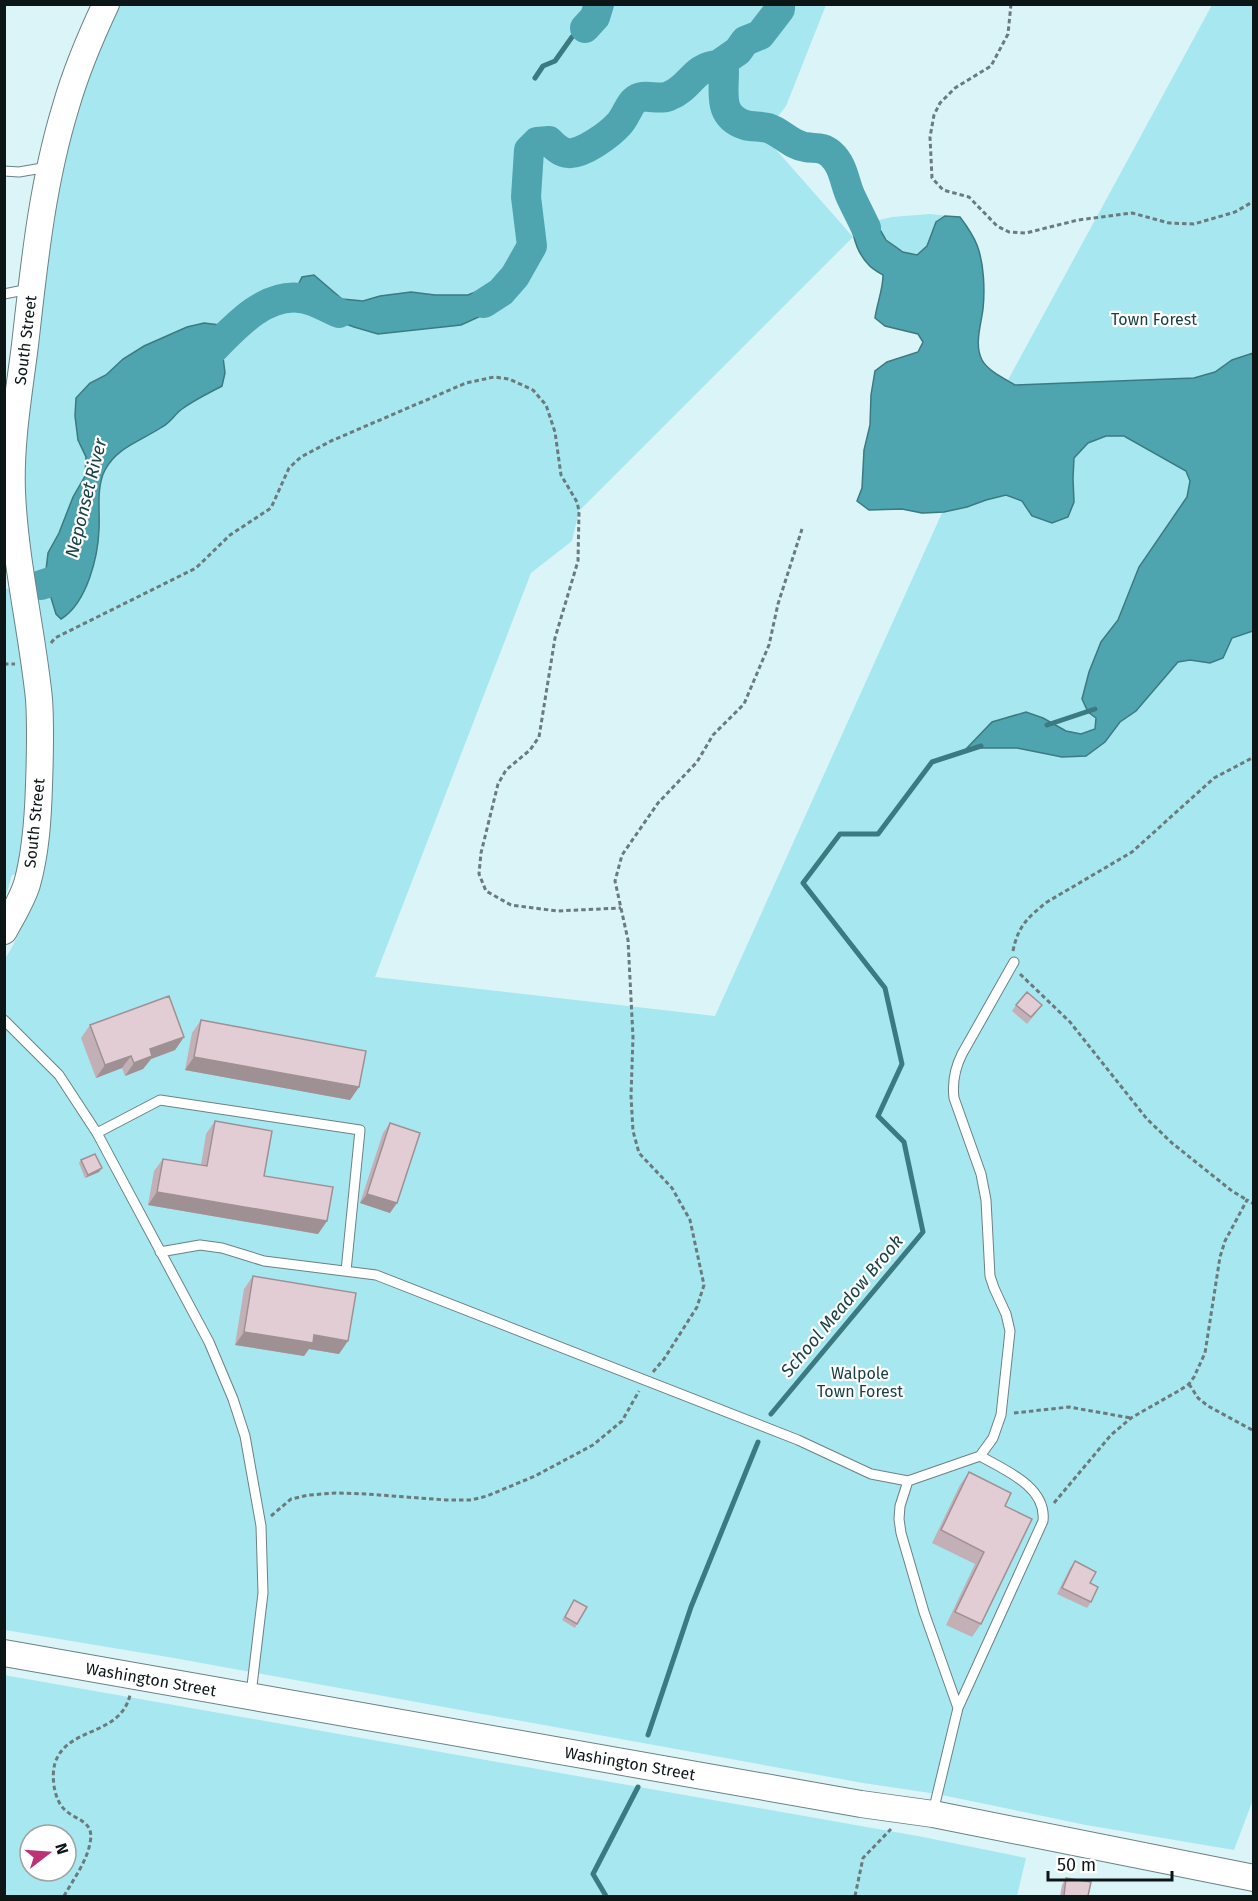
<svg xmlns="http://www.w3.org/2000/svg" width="1258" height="1901" font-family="'Fira Sans',sans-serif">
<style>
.green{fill:#a7e7ef;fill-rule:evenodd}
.water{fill:#4fa5af;stroke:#3b7a81;stroke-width:1.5}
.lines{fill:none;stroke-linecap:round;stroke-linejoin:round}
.stream{stroke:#3b7a81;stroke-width:5}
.river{stroke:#4fa5af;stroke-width:30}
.lane-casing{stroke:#6a8285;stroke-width:11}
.secondary-casing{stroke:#6a8285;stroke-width:28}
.path{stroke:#6a7b7d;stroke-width:3;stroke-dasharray:4.5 3;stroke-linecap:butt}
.lane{stroke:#fff;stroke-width:9}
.secondary{stroke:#fff;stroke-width:26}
.wall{fill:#c3b0b6}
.shaded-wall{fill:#9f9094}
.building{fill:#e3cdd4;stroke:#9f9094;stroke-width:1.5}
.labels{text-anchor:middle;stroke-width:4.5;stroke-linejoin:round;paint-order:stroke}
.park-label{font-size:16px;fill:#184045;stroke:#fff}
.street-label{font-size:16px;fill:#0d1617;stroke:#fff}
.water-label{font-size:18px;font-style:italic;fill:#194247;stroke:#fff}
</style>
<rect width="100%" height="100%" fill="#dbf4f8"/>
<path class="green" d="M106,5H826L786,106L769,128L756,127L853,237L579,511L572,541L531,573L375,977L715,1016L942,513L922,514L902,509L869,510L857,501L862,488L864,450L870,425L871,395L875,371L887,362L918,352L923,342L918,334L885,326L875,318C877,302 883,290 883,275L994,372L1008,380L1212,5H1253L1254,1797L1234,1850L1086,1825L937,1794L863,1783L174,1658L5,1630V959C24,929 33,898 43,864L30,871L12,875L5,899V589L22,587L17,550L36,251Z
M930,214L960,217L968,227L977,245L927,246L917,255C893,249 887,242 875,221L892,217Z
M4,1675L923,1837L1026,1858L1017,1896H5ZM30,1835H66V1871H30Z"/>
<path class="water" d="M849,192L875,221L886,240L903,252L917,255L927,246L936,222L945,216L960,217C966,225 973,235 977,245C984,263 985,290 983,309C981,325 974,345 982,360C988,371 1005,379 1015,385L1194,378L1215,372L1232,360L1253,353V631L1232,638L1223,658L1210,663L1190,660L1178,662L1136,711L1120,722L1105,742L1086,756L1062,757L1017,748H967L992,722L1026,712L1043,718L1066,731L1081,734L1095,729L1096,718L1088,712L1082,699L1089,672L1101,642L1118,620L1139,567L1187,497L1190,481L1186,471L1124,436H1106L1088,443L1074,458L1073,478L1074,502L1068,517L1052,523L1032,516L1022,501L1006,495L986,500L967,507L944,512L922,513L902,509L869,510L857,501L862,488L864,450L870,425L871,395L875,371L887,362L918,352L923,342L918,334L885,326L875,318C877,303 883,290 883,275C878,272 872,269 868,264C850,245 851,217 849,192Z
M314,275L342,299L363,301L380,296L411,292L435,295H468L515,276L514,292L505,305L461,325L378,334L354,327L325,316L302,298L298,285L302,277Z
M204,323L220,325L229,335L232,342L223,357L225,373L222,386C209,393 194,400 182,409C175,414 170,423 162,427C141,441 117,447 105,470C96,487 100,511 99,529C98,557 87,603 61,619L56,614L49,591L46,570L48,553L59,533L73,497L85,476L86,457L78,440L75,416L76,398L90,383L106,375L123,359L144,346L187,327Z"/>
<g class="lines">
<path class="stream" d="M535,78L543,66L555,61L572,37L585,28
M1047,725L1095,709
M771,1414L923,1232L904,1142L878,1116L902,1064L885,988L803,883L840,834H878L932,762L981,746
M648,1735L691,1607L758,1442
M606,1896L593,1874L638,1787"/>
<path class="river" d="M585,28L595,17L599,4
M718,65L738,51L745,41L760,35L780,9V4
M484,303L501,292L515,276L532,246L526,197L529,150L537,142L549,141C554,146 561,153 568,153C582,155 610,134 619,124C625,118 629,105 634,101C643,92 658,101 669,96C690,88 694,66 718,65L724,71C724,94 718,116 745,125C752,127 761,126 768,128C781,132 791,145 805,147C815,149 822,146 831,154C843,165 844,180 850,195C855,206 861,217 866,228
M200,362C227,337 259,293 300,298C313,299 327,308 339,313
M41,585C63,578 67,576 72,554"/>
<defs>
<path id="lane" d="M4,171L19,172L48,167
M4,294L29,289
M4,1020L59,1075L97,1133L209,1342L233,1399L245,1436L261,1526L263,1593L251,1694
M97,1133L160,1100L360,1130L346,1271
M160,1252L200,1245L222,1248L264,1261L376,1275L798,1440L871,1474L908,1481L980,1456L993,1438L1001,1415L1010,1331L1006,1314L994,1288L990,1276L986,1200L981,1174L954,1098C952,1082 955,1068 962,1054L1014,962
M908,1481L900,1506L899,1519L901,1533L924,1612L958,1708
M933,1812L958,1708L1043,1521C1047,1487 1005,1470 980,1456"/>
<path id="secondary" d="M4,931C12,916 22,900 27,884C36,852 38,818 39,785C40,757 41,728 39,699C32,630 15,562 12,492C10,443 19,393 25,345C34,265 42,184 66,106C76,71 90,38 106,4
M4,1653L861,1804L933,1814L1254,1878"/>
</defs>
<use href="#lane" class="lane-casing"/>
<use href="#secondary" class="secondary-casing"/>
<path class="path" d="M1011,4L1008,34L991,66L955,88L940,103L934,115L930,137L932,178L943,190L969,197L997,226L1009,232L1026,233L1078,220L1132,213L1169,223L1194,224L1235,212L1254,201
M51,643L55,638L196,568L230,535L271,508L289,468L301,457L331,441L466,383L494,377L509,379L533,390L546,405L555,432L561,475L577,502L579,511L578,561L555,638L539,737L530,750L506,770L498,784L481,853L479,874L486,891L511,905L557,911L621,908
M4,664H15
M1013,951C1018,926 1028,917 1047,902L1132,852L1214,778L1254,757
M1020,974L1070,1022L1147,1119L1172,1143L1232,1191L1247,1200
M653,1372L664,1359L697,1307L704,1285L690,1220L672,1188L639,1153L633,1131L631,1096L633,1037L628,940L615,881L622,855L658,803L697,762L713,735L744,704L769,645L778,604L802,529
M1189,1384L1198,1398L1208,1406L1254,1431
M1014,1413L1069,1407L1131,1418
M1054,1503L1111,1435L1131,1418L1180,1390L1189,1384L1194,1377L1205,1353L1220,1257L1225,1241L1247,1200L1254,1204
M271,1516L291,1499L309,1495L336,1493L366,1494L446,1500H471L487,1496L535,1476L593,1445L622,1421L639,1391
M64,1896C73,1880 87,1861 90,1843C95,1821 77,1821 65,1810C54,1800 51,1777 55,1763C67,1726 120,1737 130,1695
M855,1896L863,1858L891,1829"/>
<use href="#lane" class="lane"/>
<use href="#secondary" class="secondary"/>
</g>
<path class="wall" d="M1016,1005L1037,1012L1027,1024L1012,1011Z
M201,1020L359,1087L350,1100L185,1070L192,1033Z
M90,1025L184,1037L175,1050L151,1059L143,1069L125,1076L122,1068L96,1078L81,1038Z
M215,1121L264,1176L327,1221L318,1234L148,1205L154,1171L163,1159L201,1165L206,1134Z
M390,1123V1213L360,1203L383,1133Z
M81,1160L99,1172L85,1178L79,1163Z
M253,1276L339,1354L309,1349L304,1356L235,1345L244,1289Z
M969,1472L1005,1506L981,1624L972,1637L946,1625L975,1564L932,1543L960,1485Z
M1075,1561L1090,1583L1091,1602L1087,1608L1057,1594L1070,1568Z
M572,1603L577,1624L575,1628L562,1620Z
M1066,1878L1088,1896H1060L1062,1885Z"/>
<path class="shaded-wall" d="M184,1037L175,1050L151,1059L143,1069L125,1076L134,1063L150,1049Z
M131,1056L122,1068L96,1078L105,1065Z
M194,1057L359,1087L350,1100L185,1070Z
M102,1168L99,1172L85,1178L88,1175Z
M157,1192L327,1221L318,1234L148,1205Z
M367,1194L397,1203L390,1213L360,1203Z
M244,1332L314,1335L348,1341L339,1354L309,1349L304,1356L235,1345Z"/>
<path class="building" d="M1027,992L1042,1005L1031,1017L1016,1005Z
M169,996L184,1037L150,1049L152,1056L134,1063L131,1056L105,1065L90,1025Z
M201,1020L366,1051L359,1087L194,1057Z
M215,1121L272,1131L264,1176L333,1187L327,1221L157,1192L163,1159L207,1166Z
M390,1123L420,1133L397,1203L367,1194Z
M95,1154L102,1168L88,1175L81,1160Z
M253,1276L356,1293L348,1341L314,1335L313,1343L244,1332Z
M969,1472L1011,1493L1005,1506L1032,1519L981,1624L955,1612L984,1552L941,1530Z
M1075,1561L1096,1572L1090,1583L1098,1587L1091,1602L1062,1588Z
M574,1600L587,1607L577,1624L565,1617Z
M1066,1878L1091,1882L1088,1896H1064Z"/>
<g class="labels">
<g class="park-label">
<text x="1154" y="325">Town Forest</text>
<text x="860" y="1379">Walpole<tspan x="860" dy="18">Town Forest</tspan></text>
</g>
<g class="street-label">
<text transform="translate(25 340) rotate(-83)" y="6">South Street</text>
<text transform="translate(34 823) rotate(-84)" y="6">South Street</text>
<text transform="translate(151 1679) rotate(10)" y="6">Washington Street</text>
<text transform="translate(630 1763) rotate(10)" y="6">Washington Street</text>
</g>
<g class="water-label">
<text transform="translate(86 498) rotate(-76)" y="6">Neponset River</text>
<text transform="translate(842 1306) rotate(-50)" y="6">School Meadow Brook</text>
</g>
</g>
<rect width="1258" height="1901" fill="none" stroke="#0d1617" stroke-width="12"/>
<g transform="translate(48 1853) rotate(73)"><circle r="28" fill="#ffffff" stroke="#9ea2a2" stroke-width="1.5"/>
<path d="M0-4.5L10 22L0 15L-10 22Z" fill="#bb3374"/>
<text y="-9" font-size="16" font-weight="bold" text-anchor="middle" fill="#0d1617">N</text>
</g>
<path d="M1048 1871v9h124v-9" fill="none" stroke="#0d1617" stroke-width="3"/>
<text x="1057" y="1871" font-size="18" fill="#0d1617" stroke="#ffffff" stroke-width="4.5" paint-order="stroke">50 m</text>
</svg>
